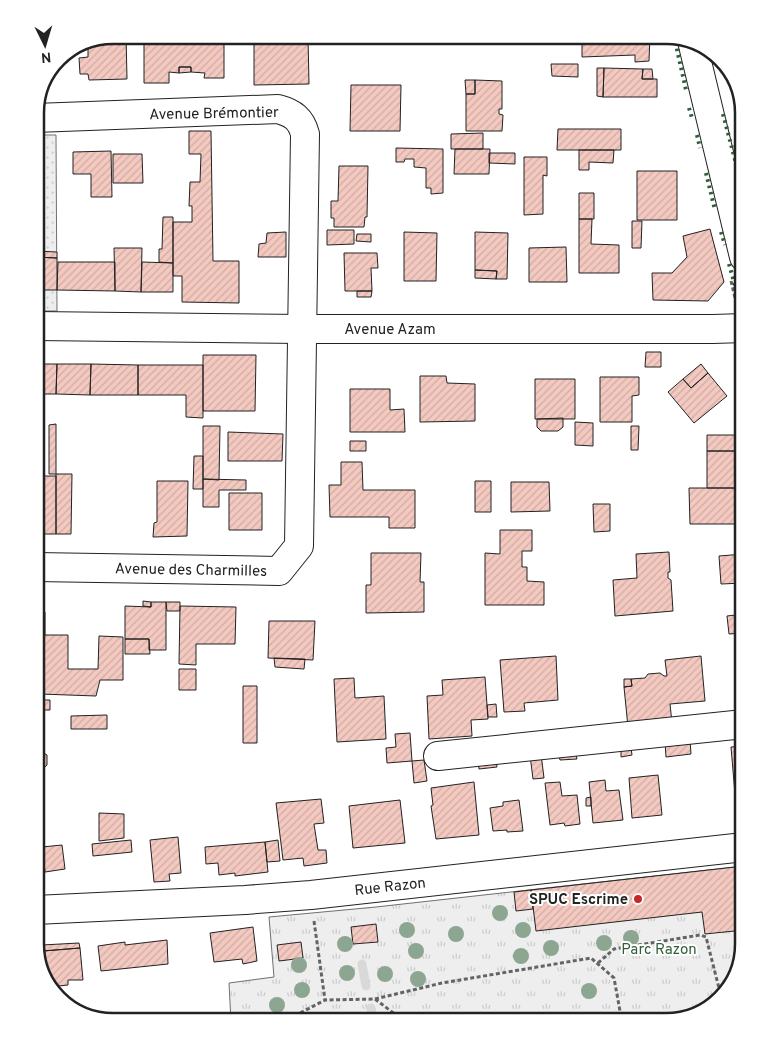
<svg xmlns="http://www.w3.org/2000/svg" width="779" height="1057" font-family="Overpass,sans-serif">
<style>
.park{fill:url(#park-tufts);stroke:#6f6f6f}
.garden{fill:url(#garden-dots);stroke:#6f6f6f}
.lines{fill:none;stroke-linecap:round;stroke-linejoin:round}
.stream{stroke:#d9d9d9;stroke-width:9}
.building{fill:url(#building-hatch);stroke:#222}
.minor-casing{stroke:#222;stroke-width:30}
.path{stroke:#646464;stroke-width:3;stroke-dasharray:4 2.5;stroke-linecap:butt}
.minor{stroke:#fff;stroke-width:28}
.hedge{stroke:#2f5e38;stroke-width:4;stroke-dasharray:2.5 4;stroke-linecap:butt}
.tree{fill:#8da692}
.poi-dot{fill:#c62828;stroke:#fff;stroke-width:2}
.labels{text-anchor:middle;stroke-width:4;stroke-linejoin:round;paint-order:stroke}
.street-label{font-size:15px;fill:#222;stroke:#fff}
.poi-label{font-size:15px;font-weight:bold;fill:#222;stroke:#fff;text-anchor:end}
.park-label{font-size:15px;fill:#2f5e38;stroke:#fff}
.rim{fill:none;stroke:#222;stroke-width:2.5}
</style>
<defs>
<pattern id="park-tufts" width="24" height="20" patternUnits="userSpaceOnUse" patternTransform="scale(1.25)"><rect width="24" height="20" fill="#eee"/><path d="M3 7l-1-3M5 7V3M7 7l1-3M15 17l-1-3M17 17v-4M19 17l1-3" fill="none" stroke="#ccc"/></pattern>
<pattern id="garden-dots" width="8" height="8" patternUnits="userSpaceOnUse" patternTransform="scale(1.25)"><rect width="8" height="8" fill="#eee"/><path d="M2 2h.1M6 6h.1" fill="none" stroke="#ccc" stroke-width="1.8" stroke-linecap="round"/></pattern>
<pattern id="building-hatch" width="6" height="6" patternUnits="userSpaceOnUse" patternTransform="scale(1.25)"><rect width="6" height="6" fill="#f3c9c0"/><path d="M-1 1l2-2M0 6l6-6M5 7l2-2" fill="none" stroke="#d0aca5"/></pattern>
</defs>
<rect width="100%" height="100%" fill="#fff"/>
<path class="park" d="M744,866V944L734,983L705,1011L666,1022H231L229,983L274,977L269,917L376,907Z"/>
<path class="garden" d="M35,135H56L57,311H35Z"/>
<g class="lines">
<path class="stream" d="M362,964L366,986
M371,1008L374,1022"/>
</g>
<path class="building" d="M113,35H126L127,79L89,80L88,74H80L79,58L88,57V44Z
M169,35H192V38H224V78H204L205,73L191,72V67H179V73L169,72V83H144V36L169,37Z
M395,35H427V43H395Z
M427,35H433V43H427Z
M582,35H650L649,61L635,62V55L582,57Z
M308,37L309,84L254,85V38Z
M551,64H578V77L552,76Z
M179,67H191V72L179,73Z
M597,68H604L603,97L597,96Z
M604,68L643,69L642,79H657V97H603Z
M643,69H652L653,79H642Z
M465,80H475V94H466Z
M475,80L502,81V109H499V114L503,115L502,131H466V94H475Z
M351,85H401L400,131H350Z
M558,129H621V150H557Z
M189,131H211L213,261H239V303L182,302V276H173V222H192V206H189L190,182H200L201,154H189Z
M483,133V149H451V134Z
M396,148L443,149V193L431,194V188H426V168L414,167V159H405L404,162H396Z
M455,149H490L489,174H454Z
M579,150H614L613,163L589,162V170H579Z
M111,151L112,197H91V174H73V152Z
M489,153H515V164L489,163Z
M113,154H142L143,183H113Z
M524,157H547V176L543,175V214L524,215Z
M339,166H368L367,217H365L364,227H334V218H331V201H338Z
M637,171H677V220H637Z
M579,193H594V219H579Z
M163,217H173V263L159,262V249H162Z
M579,219H592L591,244L619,245V273H579Z
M632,221H642L641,248H632Z
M710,229L724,282L708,301L653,300L652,273H672L687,257L683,236Z
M327,230H354V244L327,245Z
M286,232V257H258L259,244L266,243L267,233Z
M404,232L437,233L436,281H404Z
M475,232L508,233L507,279H496L497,271L475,270Z
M357,234H371V242L356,241Z
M566,247L567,282H529V248Z
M114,248H142L141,292L115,291Z
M35,251L57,252V258L35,257Z
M344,253H377L378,268H371L372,291H345Z
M35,257L57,258V290H35Z
M58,262H115V291L57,290Z
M142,262L173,263V292H141Z
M475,270L497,271L496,279L475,278Z
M357,291H372L371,297H357Z
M646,352H661V367H645Z
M203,355H256L255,411H203Z
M35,364H57L56,394H35Z
M57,364H91L90,395L56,394Z
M91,364L138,365V395H90Z
M701,364L708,373L691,388L683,379Z
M138,365H203V418L186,417V395H138Z
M708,373L727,396L694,423L668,392L683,379L691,388Z
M420,376H446L447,383L475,384V421L420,422Z
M600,377H639V395L632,396V422H600Z
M535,379H575V419H535Z
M350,389H390V410L404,409L405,432H350Z
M563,418V427L558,431H541L537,427V419Z
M575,422L593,423V446L575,445Z
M56,424V474H49V425Z
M203,426H220L219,480L203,479Z
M631,426H639L638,450H631Z
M228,432L283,434L282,461H228Z
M707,435H744V451H707Z
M350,441H366V451H350Z
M707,451H744V488H707Z
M194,456H203V489H193Z
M341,462H362L363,490H415V528H389V517H330L329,485H341Z
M56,474H72L71,534H56Z
M38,476H56V534H38Z
M203,479L246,480V490H219V507H203Z
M157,481H188L187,536L153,537L154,523L157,522Z
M475,481H491V512H475Z
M511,482H549L550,511L511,512Z
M689,488H737L736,524H690Z
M229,493H262V530H229Z
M593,504H610V531L594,532Z
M500,530H532V551H522V567H527V581L544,582V605H485V553L500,554Z
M669,552L670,572H668V578L671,580L673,611L615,616L613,580L637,578L636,554Z
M371,553H421L420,582H424V612L366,613V585H371Z
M744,554V583L721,584L719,556Z
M143,601L151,602V607L143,606Z
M151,602H166V650H149V639H125V606L151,607Z
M166,602H180V611H167Z
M180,606L236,607L235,644H196V665L179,664Z
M35,611L45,612V635H68V669H98L99,636L123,637V680H100L96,696L40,694V677H35Z
M744,614V633L729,634L727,616Z
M269,621H315L313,660L268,658Z
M125,639H149L150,654H125Z
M556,656L558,700L524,703L525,711L504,712L500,660Z
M701,656L705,701L670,704L672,723L628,727L624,687L632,686L631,679L645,678L648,674L660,673L664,676H667L665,660Z
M274,658L305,659L304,669L275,667Z
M179,669H196V690H179Z
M485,677L488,719L471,720L472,736L429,739L427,696L443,695L442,680Z
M354,678L355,698L384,696L386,739L337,742L334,679Z
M624,679H631L632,686L624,687Z
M243,686H257V743H243Z
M35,700H50V710H35Z
M496,704L497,717H488L487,705Z
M107,715V729H71V716Z
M410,733L412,761L387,763L386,748L396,747L395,734Z
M39,735V750L47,755V765L42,770H39V773H35V736Z
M690,740L691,754L666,757L665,742Z
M744,746V793L735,794L731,747Z
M631,748L632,755L621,757V749Z
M575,751L577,759L560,760L558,752Z
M541,754L544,778L533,779L530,755Z
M496,758L497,767L479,769L478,759Z
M424,760L427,781L414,783L412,761Z
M658,775L662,815L632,818L629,778Z
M605,780L606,791L619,790L623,820L593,823L589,782Z
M474,782L479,835L436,839L431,806L433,805L431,788Z
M560,782L562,796L577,795L580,824L565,826L564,823L550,825L545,783Z
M35,797H42V812H35Z
M591,797V806H586V798Z
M321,799L324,823L314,824L318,850H326L327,863L304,866L303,858L283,860L276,803Z
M400,800L405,843L353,848L349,806Z
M519,800L523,831L507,832V830L493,831L490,808L503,806V802Z
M99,813L124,814V838L99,841Z
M178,837L181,873L169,874L170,881L154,882L150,840Z
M131,840L132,852L93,856L92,844Z
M278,840L280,861L267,862L265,842Z
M265,842L268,872L235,876V873L219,875L218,863L206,864L205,847Z
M62,845L65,869L45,872L42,847Z
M744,866V930L705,934L702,912L536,931L531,890Z
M531,890L533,909L516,911L514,892Z
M376,924L378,942L353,944L351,927Z
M253,927L257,961L243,964L242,959L214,962L210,933Z
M167,940L168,964L101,971L98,946L125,942V945Z
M301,942L303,958L279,961L277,945Z
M79,943L80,948L43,951L42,945Z
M80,948L83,980H68V985L49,987L45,981L43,951Z"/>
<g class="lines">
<defs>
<g id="minor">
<path d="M692,41L744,257"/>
<path id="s1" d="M35,326L303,329H713L744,328"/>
<path id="s2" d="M35,567L279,571L299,546L305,134C301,119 293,113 278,109L35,118"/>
<path d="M438,756L744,724"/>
<path id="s3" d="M35,910L245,900L311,895L744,847"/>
</g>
</defs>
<use href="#minor" class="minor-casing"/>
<path class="path" d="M731,281L736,302
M314,921L325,1000
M598,963L614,949L700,935L706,937L721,996
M375,999L442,983L591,958L614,978L622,1022
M283,1022L325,1000L375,999L400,1018V1022"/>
<use href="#minor" class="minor"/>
<path class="hedge" d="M674,36L686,90
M708,48L710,57
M689,108L692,118
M723,114L738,171
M697,135L700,148
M706,173L715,210
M721,232L725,245
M729,264L738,296"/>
</g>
<g class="tree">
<circle cx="500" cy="913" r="8"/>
<circle cx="407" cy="930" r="8"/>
<circle cx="523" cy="930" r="8"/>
<circle cx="456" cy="934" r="8"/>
<circle cx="631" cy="938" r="8"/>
<circle cx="604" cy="943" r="8"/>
<circle cx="345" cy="944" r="8"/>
<circle cx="551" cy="948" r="8"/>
<circle cx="416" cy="951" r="8"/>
<circle cx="521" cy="956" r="8"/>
<circle cx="299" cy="965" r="8"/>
<circle cx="347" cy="973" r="8"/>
<circle cx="385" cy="974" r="8"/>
<circle cx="418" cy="979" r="8"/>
<circle cx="302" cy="990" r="8"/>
<circle cx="589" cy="991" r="8"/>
<circle cx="277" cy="1005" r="8"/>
</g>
<circle class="poi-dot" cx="638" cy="899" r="5"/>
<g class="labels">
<g class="street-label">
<text transform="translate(214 113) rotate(-1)" y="5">Avenue Brémontier</text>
<text dy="5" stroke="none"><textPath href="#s1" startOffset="355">Avenue Azam</textPath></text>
<text dy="5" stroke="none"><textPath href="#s2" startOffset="156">Avenue des Charmilles</textPath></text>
<text dy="5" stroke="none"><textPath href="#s3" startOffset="356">Rue Razon</textPath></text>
</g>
<g class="poi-label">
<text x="628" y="904">SPUC Escrime</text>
</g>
<g class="park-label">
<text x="659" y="954">Parc Razon</text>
</g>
</g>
<path d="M0 0H779V1057H0ZM113 44H666A69 69 0 0 1 735 113V944A69 69 0 0 1 666 1013H113A69 69 0 0 1 44 944V113A69 69 0 0 1 113 44Z" fill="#fff" fill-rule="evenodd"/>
<path class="rim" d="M113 44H666A69 69 0 0 1 735 113V944A69 69 0 0 1 666 1013H113A69 69 0 0 1 44 944V113A69 69 0 0 1 113 44Z"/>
<g transform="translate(45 45) rotate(175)" stroke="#ffffff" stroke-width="4" paint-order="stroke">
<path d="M0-4L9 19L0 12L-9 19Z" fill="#222222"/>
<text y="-8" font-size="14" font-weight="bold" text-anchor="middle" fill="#222222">N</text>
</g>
</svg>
